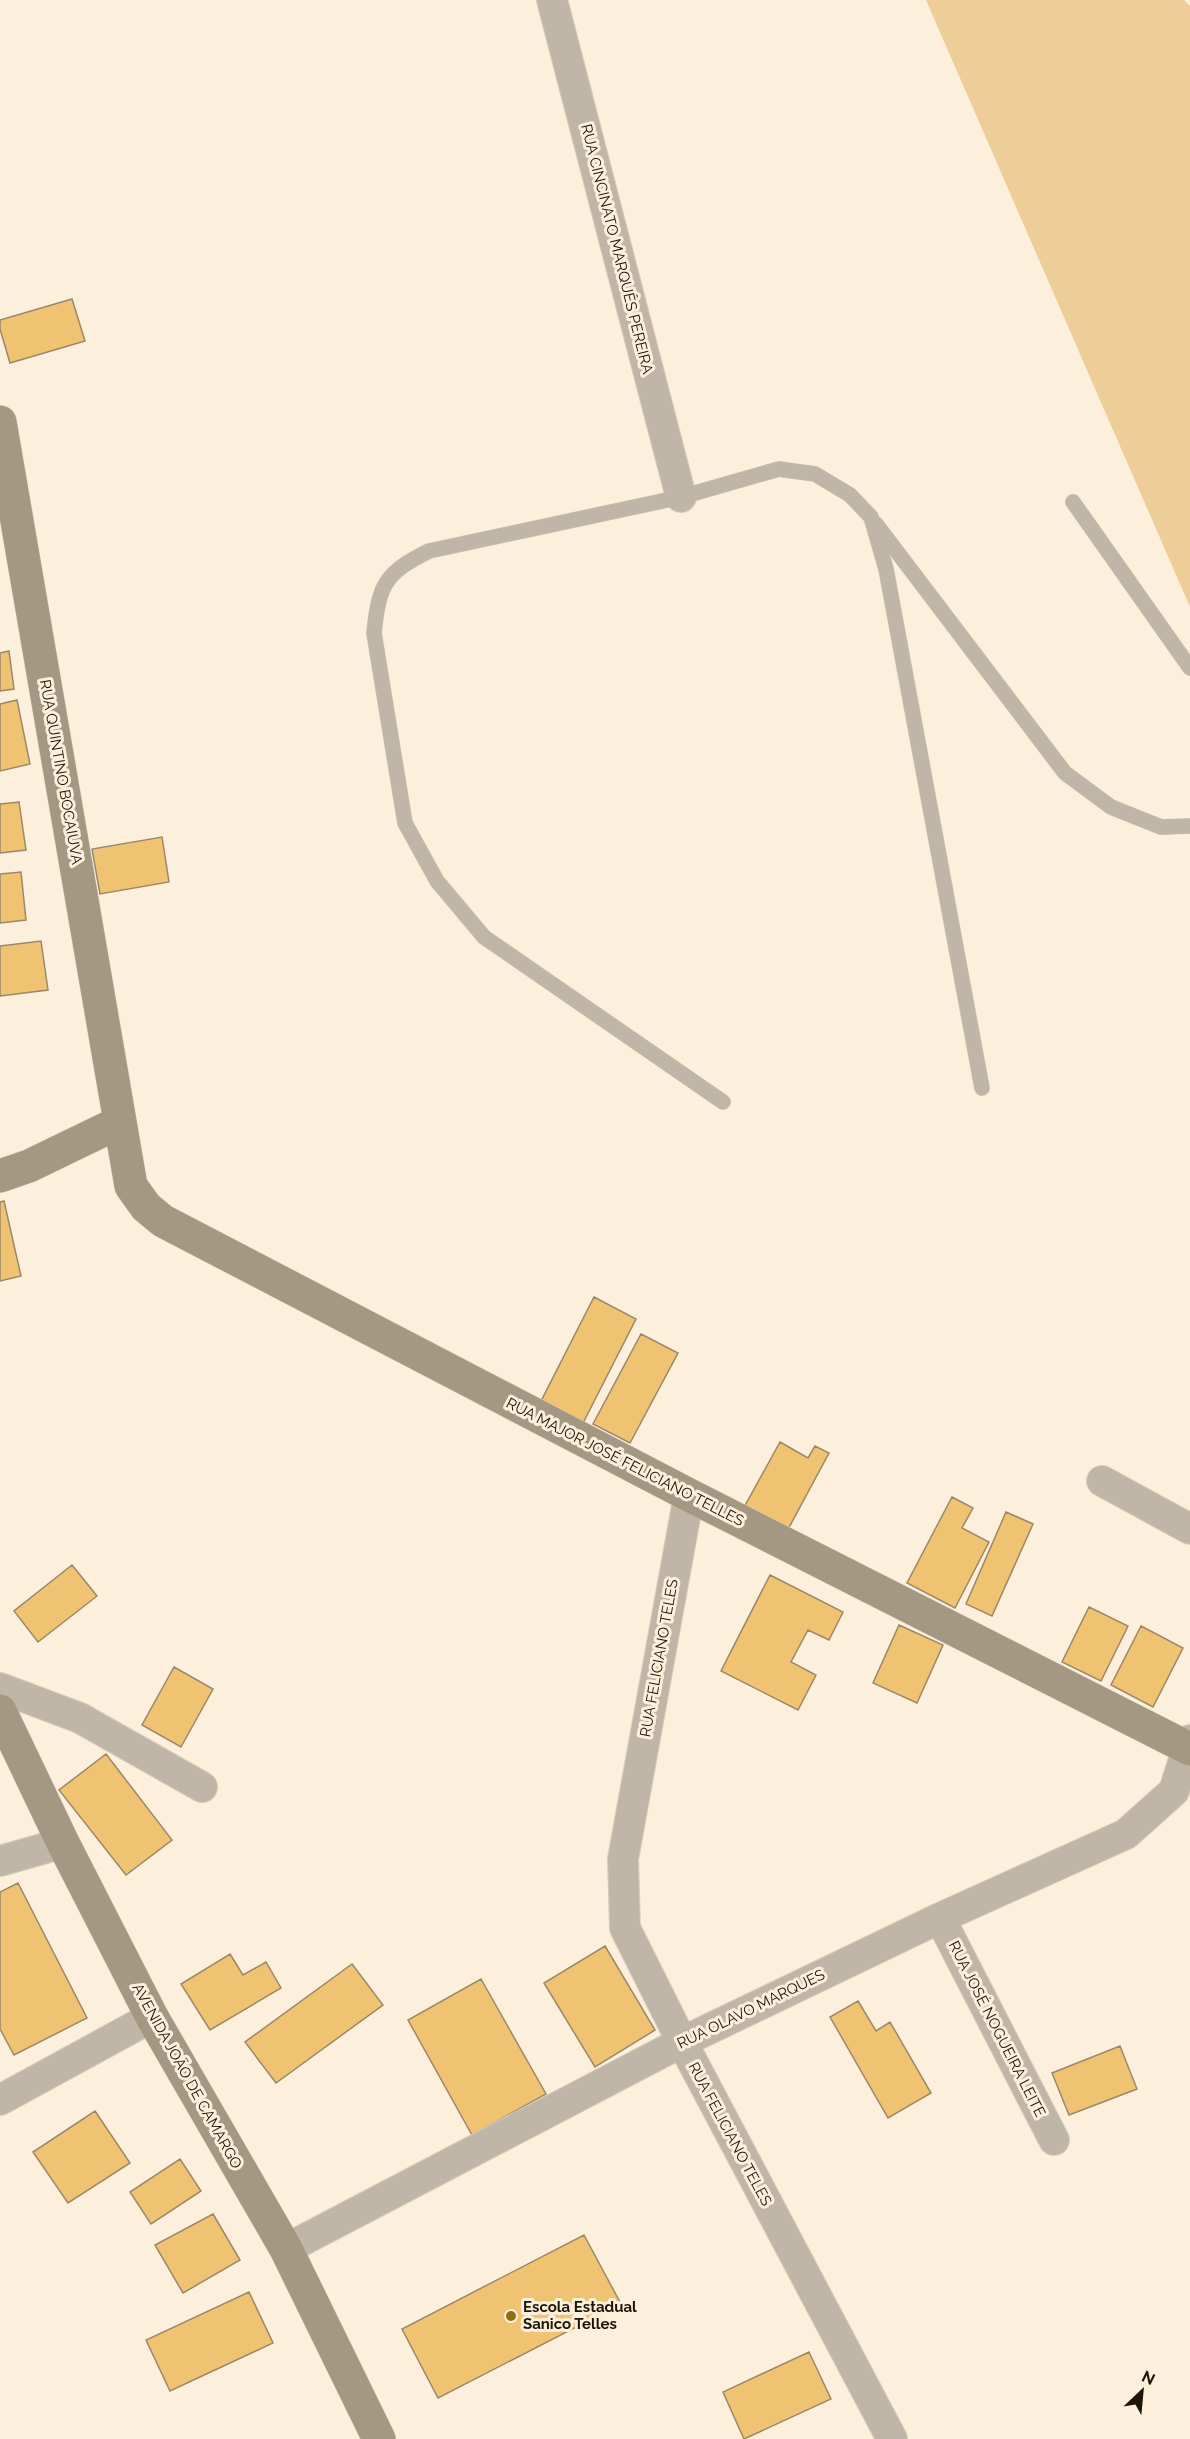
<svg xmlns="http://www.w3.org/2000/svg" width="1190" height="2439" font-family="Raleway,sans-serif">
<style>
.green{fill:#edcd98}
.building{fill:#f0c373;stroke:#9b8869;stroke-width:1.5}
.lines{fill:none;stroke-linecap:round;stroke-linejoin:round}
.lane-casing{stroke:#d8cdba;stroke-width:16}
.street-casing{stroke:#d8cdba;stroke-width:32}
.secondary-casing{stroke:#d8cdba;stroke-width:34}
.lane{stroke:#bfb6a7;stroke-width:15}
.street{stroke:#bfb6a7;stroke-width:30}
.secondary{stroke:#a59883;stroke-width:33}
.poi-dot{fill:#946b15;stroke:#fcf0dc;stroke-width:2}
.labels{text-anchor:middle;stroke-width:6;stroke-linejoin:round;paint-order:stroke}
.street-label{font-size:15px;fill:#1c1509;stroke:#fcf0dc}
.poi-label{font-size:15px;font-weight:bold;fill:#1c1509;stroke:#fcf0dc;text-anchor:start}
</style>
<rect width="100%" height="100%" fill="#fcf0dc"/>
<path class="green" d="M926,0H1184L1190,6V607Z"/>
<path class="building" d="M72,299L85,341L10,363L0,329V320Z
M9,651L14,689L0,691V653Z
M17,700L30,764L0,771V704Z
M19,802L26,850L0,853V804Z
M162,837L169,882L100,894L92,849Z
M21,872L26,920L0,923V874Z
M41,941L48,990L0,996V946Z
M4,1201L21,1276L0,1281V1202Z
M594,1297L636,1319L581,1427L539,1405Z
M641,1334L678,1353L630,1443L593,1424Z
M780,1442L808,1458L815,1446L829,1453L785,1535L742,1511Z
M952,1497L973,1508L962,1528L989,1542L955,1608L907,1583Z
M1006,1512L1033,1524L992,1616L966,1604Z
M72,1565L97,1596L38,1642L14,1611Z
M770,1575L843,1612L829,1640L808,1630L791,1662L816,1675L798,1710L721,1671Z
M1089,1607L1128,1626L1101,1681L1062,1662Z
M899,1625L943,1645L917,1703L873,1683Z
M1141,1626L1183,1648L1153,1707L1111,1685Z
M174,1667L213,1689L181,1747L142,1725Z
M106,1754L172,1840L126,1875L59,1790Z
M18,1883L87,2018L14,2055L0,2029V1892Z
M605,1946L655,2030L595,2067L544,1983Z
M230,1954L243,1975L266,1962L281,1988L210,2030L181,1984Z
M352,1964L383,2005L276,2083L245,2042Z
M481,1979L546,2094L472,2135L408,2020Z
M858,2001L876,2031L890,2022L931,2093L888,2118L830,2017Z
M1120,2046L1137,2089L1069,2115L1052,2073Z
M95,2111L130,2163L68,2203L33,2152Z
M180,2159L201,2191L151,2224L130,2192Z
M213,2214L240,2260L183,2293L155,2245Z
M584,2235L621,2304L438,2398L402,2329Z
M249,2292L273,2343L170,2391L146,2340Z
M809,2352L831,2399L744,2439L723,2392Z"/>
<g class="lines">
<defs>
<path id="lane" d="M1073,502L1190,668
M876,524L1065,773L1111,807L1161,827L1190,826
M723,1102L484,937L437,881L405,823L374,633C379,584 385,573 429,551L681,497L779,469L815,474L850,495L871,517L886,569L982,1088"/>
<path id="street" d="M552,0L681,497
M1102,1481L1190,1529
M689,1495L623,1859L625,1928L682,2042L892,2439
M0,1688L80,1718L202,1787
M0,1861L63,1843
M940,1918L1054,2140
M0,2100L152,2017
M286,2249L682,2042L940,1918L1126,1834L1174,1791L1190,1740"/>
<path id="secondary" d="M0,422L131,1186L146,1207L163,1221L689,1495L1190,1749
M0,1176L29,1166L120,1122
M0,1711L63,1843L152,2017L286,2249L379,2439"/>
</defs>
<use href="#lane" class="lane-casing"/>
<use href="#street" class="street-casing"/>
<use href="#secondary" class="secondary-casing"/>
<use href="#lane" class="lane"/>
<use href="#street" class="street"/>
<use href="#secondary" class="secondary"/>
</g>
<circle class="poi-dot" cx="511" cy="2316" r="6"/>
<g class="labels">
<g class="street-label">
<text transform="translate(617 249) rotate(76)" y="5">RUA CINCINATO MARQUÊS PEREIRA</text>
<text transform="translate(61 772) rotate(80)" y="5">RUA QUINTINO BOCAIUVA</text>
<text transform="translate(625 1462) rotate(27)" y="5">RUA MAJOR JOSÉ FELICIANO TELLES</text>
<text transform="translate(659 1658) rotate(-80)" y="5">RUA FELICIANO TELES</text>
<text transform="translate(751 2009) rotate(-26)" y="5">RUA OLAVO MARQUES</text>
<text transform="translate(997 2029) rotate(63)" y="5">RUA JOSÉ NOGUEIRA LEITE</text>
<text transform="translate(187 2076) rotate(61)" y="5">AVENIDA JOÃO DE CAMARGO</text>
<text transform="translate(730 2134) rotate(62)" y="5">RUA FELICIANO TELES</text>
</g>
<g class="poi-label">
<text x="523" y="2312">Escola Estadual<tspan x="523" dy="17">Sanico Telles</tspan></text>
</g>
</g>
<g transform="translate(1142 2391) rotate(26)" stroke="#fcf0dc" stroke-width="4.5" paint-order="stroke">
<path d="M0-4.5L10 22L0 15L-10 22Z" fill="#1c1509"/>
<text y="-9" font-size="16" font-weight="bold" text-anchor="middle" fill="#1c1509">N</text>
</g>
</svg>
